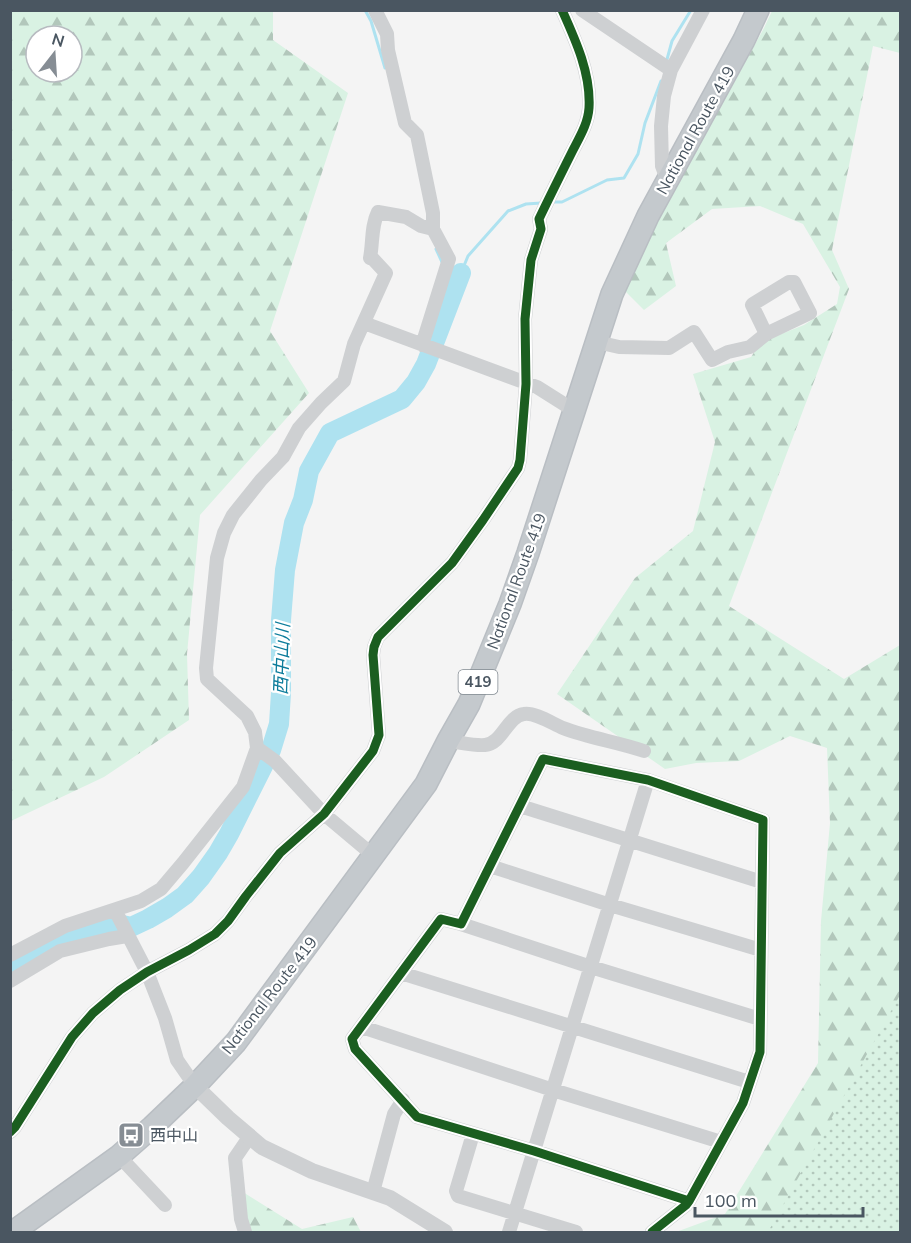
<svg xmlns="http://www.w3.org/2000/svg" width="911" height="1243" font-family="Mulish,'Noto Sans JP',sans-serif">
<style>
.forest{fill:url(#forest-firs);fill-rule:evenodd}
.park{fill:url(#park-dots)}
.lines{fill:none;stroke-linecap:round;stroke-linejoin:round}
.stream{stroke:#aee2f0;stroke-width:3}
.river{stroke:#aee2f0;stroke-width:20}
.trunk-casing{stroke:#b9bec3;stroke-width:24}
.minor{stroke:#ced0d2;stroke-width:14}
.tertiary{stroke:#ced0d2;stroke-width:16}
.trunk{stroke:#c4c9cd;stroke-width:21}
.cycleway-casing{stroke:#fff;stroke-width:13}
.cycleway{stroke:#1b5e20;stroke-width:9}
.labels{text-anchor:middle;stroke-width:4.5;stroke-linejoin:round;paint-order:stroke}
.shield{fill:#fff;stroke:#808990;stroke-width:1.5}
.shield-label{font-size:15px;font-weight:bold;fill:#4a5661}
.street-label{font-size:16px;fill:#4a5661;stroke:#fff}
.poi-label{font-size:16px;fill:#4a5661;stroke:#fff;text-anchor:start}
.water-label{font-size:18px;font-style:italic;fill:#0c7c9b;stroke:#fff}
</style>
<defs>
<pattern id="forest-firs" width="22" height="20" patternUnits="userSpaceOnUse" patternTransform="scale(1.5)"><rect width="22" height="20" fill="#d9f2e3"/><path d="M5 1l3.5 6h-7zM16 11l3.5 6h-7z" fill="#b2c7bb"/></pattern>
<pattern id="park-dots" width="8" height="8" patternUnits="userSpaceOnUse" patternTransform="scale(1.5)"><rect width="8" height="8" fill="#d9f2e3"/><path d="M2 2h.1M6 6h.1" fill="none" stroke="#b2c7bb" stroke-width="1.8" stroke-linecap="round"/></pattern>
</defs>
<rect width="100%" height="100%" fill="#f4f4f4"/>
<path class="forest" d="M10,11H273V40L348,93L270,331L309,393L200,515L187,654L189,720L104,777L11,821ZM36,36H72V72H36Z
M772,11H900V53L873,46L832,250L849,289L729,606L844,679L900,645V1232H676L725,1214L818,1063L821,921L830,823L827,748L790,736L739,761L696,763L665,769L557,694L635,578L693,531L715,442L693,374L751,357L761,342L804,325L837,304L840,287L803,224L760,206L712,209L666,243L676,286L644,310L621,287L764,28Z
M238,1189L302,1229L353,1217L361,1232H251L231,1195Z"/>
<path class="park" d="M900,995V1232H768Z"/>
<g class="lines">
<path class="stream" d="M365,10L371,21L385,68
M666,63L672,41L691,10
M551,202H562L607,180L624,178L638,154L645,123L661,81
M436,249L442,262
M450,267L461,273L468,256L508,211L526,204L541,203"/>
<path class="river" d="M10,966L29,956L88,931L114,923L131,927L148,919L167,908L185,895L201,877L218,853L229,834L271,750L279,724L281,693V620L285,570L294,523L303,500L309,471L330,433L402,399L416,382L426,364L461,273"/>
<defs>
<path id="trunk" d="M13,1232L119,1156L152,1127L195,1086L236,1042L426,784L448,741L469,704L510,604L528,553L612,294L648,216L744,40L758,10"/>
</defs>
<use href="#trunk" class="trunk-casing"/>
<path class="minor" d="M582,10L671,70
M667,179L662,166L661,126L664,96L671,70L703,10
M364,323L537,387L575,411
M597,342L619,347L669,348L694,332L712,360L728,352L750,347L766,334L752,305L753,304L789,282H794L810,313L766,334
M422,345L449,259L433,229
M448,741C459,742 474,746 485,745C503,743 507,716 524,714C535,712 553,724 563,728C589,738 618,742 644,751
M257,748L275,761L324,814L374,856
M520,806L762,882
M490,866L610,905L761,950
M115,910L147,972L165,1018L177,1060L195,1086
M461,924L591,967L760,1019
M10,955L65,926L141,901L161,889L183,863L243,787L257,748L255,732L247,716L207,679L206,668L217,558L224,533L233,515L261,480L283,457L299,428L321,403L344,381L354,344L386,273L373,259L370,258C373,243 371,226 378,212L406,217L421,226L433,229V213L417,135L405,123L388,50L387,34L375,10
M401,973L749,1082
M10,981L60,951L109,939L127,936
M362,1027L553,1090L721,1142
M10,1132L15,1127L72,1037L93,1013L120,990L147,972L189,950L215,934L228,921L246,896L280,853L324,814L373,751L379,735L373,655L374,647L378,637L452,563L483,520L518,468L520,460L526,384L525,319L531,260L541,229L539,219C550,196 561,174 572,152C579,138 588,124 589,108C591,74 576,41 562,10
M473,1134L456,1191L458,1196L576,1232
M119,1156L165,1205
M373,1192L394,1114L403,1100
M245,1232L241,1219L235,1158L250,1136
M509,1232L648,780
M652,1232L686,1205L689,1201L743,1103L760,1052L763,820L648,780L543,759L461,924L441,919L352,1039L355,1049L417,1117L534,1151L689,1201"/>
<path class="tertiary" d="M195,1086L228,1118L262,1147L312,1171L390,1198L445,1232"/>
<use href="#trunk" class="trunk"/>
<defs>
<path id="cycleway" d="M10,1132L15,1127L72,1037L93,1013L120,990L147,972L189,950L215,934L228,921L246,896L280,853L324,814L373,751L379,735L373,655L374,647L378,637L452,563L483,520L518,468L520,460L526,384L525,319L531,260L541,229L539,219C550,196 561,174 572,152C579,138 588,124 589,108C591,74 576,41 562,10
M652,1232L686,1205L689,1201L743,1103L760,1052L763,820L648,780L543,759L461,924L441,919L352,1039L355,1049L417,1117L534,1151L689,1201"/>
</defs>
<use href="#cycleway" class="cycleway-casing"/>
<use href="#cycleway" class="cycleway"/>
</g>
<defs>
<symbol id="bus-square" viewBox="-11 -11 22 22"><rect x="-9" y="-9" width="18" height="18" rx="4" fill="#868d94" stroke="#fff"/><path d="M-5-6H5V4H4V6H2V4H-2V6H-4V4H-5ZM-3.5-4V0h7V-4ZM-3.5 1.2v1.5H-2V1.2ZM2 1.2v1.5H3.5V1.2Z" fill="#fff"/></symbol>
</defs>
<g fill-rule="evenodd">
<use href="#bus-square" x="116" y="1120" width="30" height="30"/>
</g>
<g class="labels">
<rect class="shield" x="458.5" y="670" width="39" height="24" rx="4.5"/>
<g class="shield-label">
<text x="478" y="687">419</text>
</g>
<g class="street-label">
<text transform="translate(695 130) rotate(-61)" y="6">National Route 419</text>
<text transform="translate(516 581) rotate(-70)" y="6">National Route 419</text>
<text transform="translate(269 995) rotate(-52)" y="6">National Route 419</text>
</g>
<g class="poi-label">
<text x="150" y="1141">西中山</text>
</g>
<g class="water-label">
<text transform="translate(282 659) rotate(-88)" y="6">西中山川</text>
</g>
</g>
<rect width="911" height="1243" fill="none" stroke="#4a5661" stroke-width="24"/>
<g transform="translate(54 54) rotate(17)"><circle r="28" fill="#ffffff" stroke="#b7bbc0" stroke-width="1.5"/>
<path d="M0-4.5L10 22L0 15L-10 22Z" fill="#868d94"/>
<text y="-9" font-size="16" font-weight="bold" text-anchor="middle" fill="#4a5661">N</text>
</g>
<path d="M695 1207v9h168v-9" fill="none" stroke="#4a5661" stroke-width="3"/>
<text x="704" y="1207" font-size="18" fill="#4a5661" stroke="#ffffff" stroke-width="4.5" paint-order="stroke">100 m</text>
</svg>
